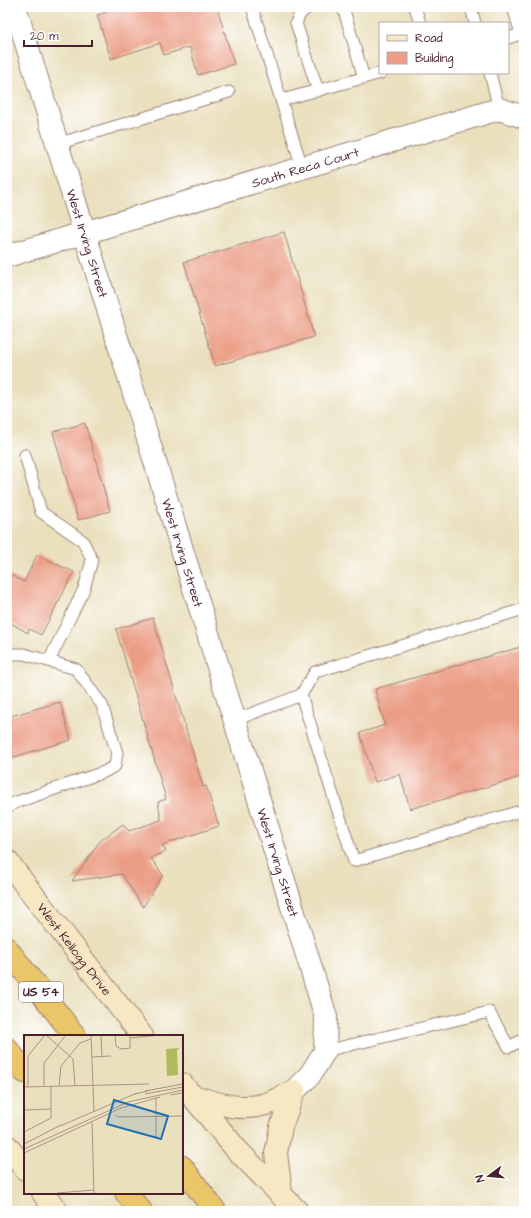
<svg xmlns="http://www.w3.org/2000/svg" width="531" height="1218" font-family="'Architects Daughter',sans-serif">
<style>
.building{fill:#eb9d85}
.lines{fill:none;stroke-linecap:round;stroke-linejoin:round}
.service-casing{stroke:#9a8074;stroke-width:13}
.minor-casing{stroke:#9a8074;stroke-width:24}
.secondary-casing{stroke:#9a8074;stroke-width:24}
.motorway-casing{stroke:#9a8074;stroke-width:24}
.service{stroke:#fff;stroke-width:11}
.minor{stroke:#fff;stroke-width:22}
.secondary{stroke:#f7e8c3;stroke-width:22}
.motorway{stroke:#ebc669;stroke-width:22}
.labels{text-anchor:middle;stroke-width:3.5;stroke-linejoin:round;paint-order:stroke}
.shield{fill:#fff;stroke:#80626b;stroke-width:1}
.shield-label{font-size:12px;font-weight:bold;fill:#4a1f2b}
.street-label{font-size:13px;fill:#4a1f2b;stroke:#fff}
.inset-road{fill:none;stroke:#aa9383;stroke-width:1}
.view{fill:#1f6fb2;fill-opacity:0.15;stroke:#1f6fb2;stroke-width:2}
.inset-edge{fill:none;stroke:#4a1f2b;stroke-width:2}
</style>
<rect width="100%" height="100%" fill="#fff"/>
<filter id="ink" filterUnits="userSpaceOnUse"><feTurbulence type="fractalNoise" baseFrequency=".025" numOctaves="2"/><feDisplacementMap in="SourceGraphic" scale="8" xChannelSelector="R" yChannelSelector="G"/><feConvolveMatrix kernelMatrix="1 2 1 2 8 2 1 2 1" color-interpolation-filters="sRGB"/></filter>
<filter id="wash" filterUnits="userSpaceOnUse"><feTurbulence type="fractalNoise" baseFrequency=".012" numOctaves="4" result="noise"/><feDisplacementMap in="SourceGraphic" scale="16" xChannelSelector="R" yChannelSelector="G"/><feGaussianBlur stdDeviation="0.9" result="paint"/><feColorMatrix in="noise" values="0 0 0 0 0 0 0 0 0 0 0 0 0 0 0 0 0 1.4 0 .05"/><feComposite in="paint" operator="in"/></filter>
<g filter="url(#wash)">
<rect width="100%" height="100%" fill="#eae0be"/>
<g id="blocks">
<path class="building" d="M123,7H217L234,64L198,75L190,47L164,55L160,43L111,59L97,15Z
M284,232L314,337L215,366L184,262Z
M85,423L110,511L78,520L53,432Z
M37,555L74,572L41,635L29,629L28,633L7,621V573L24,582Z
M153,618L203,787L206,786L219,826L162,845L166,851L151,858L163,875L143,907L122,874L72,881L100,841L123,824L129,831L161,820L158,802L166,799L116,629Z
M524,646V776L410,809L400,774L375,782L360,733L385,725L375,689Z
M60,702L71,740L7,759V717Z"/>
</g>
</g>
<g filter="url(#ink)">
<use href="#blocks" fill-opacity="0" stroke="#9a8074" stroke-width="1"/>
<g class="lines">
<defs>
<path id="service" d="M252,7L302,167
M308,7L300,14L296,23L318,91
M343,7L364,78
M415,7L420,23
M471,7L475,23
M513,7L521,34
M508,38L524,33
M490,73L499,109
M282,100L381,73
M57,144L229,92
M25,455L41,512L83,541L92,560L84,589L49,661
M7,654H24L76,669L102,705L117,753L115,766L104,772L14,803L7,808
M301,695L354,861L524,810
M235,720L301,695L315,672L524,609
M325,1051L489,1012L509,1047L524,1039"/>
<g id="minor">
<path id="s1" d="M15,7L326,1017L325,1051L310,1075L294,1091"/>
<path id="s2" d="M7,256L499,109L524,117"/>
</g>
<g id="secondary">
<path id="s3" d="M7,861L142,1036"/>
<path d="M182,1084L237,1150L297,1211"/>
<path d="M193,1096C216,1103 241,1112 266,1104C275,1101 285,1095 294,1091"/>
<path d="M7,1146L25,1169"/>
<path d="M43,1193L57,1211"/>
<path d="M281,1193L276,1153L281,1127L294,1091"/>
</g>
<path id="motorway" d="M7,949L75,1036
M7,1049L25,1072
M182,1167L215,1211
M126,1193L141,1211"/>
</defs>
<use href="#service" class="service-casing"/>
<use href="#minor" class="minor-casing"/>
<use href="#secondary" class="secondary-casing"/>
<use href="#motorway" class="motorway-casing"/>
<use href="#service" class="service"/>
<use href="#minor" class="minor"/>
<use href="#secondary" class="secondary"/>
<use href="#motorway" class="motorway"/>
</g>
</g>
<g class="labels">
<rect class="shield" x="19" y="982" width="44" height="20" rx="3"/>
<g class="shield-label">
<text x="41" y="996">US 54</text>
</g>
<g class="street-label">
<text dy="5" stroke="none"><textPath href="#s2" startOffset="311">South Reca Court</textPath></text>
<text dy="5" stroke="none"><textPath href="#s1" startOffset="247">West Irving Street</textPath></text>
<text dy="5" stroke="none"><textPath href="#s1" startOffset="571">West Irving Street</textPath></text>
<text dy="5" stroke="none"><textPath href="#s1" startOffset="895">West Irving Street</textPath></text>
<text dy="5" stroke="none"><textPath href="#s3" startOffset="111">West Kellogg Drive</textPath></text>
</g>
</g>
<g transform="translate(24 1035)">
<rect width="159" height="159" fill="#eae0be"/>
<path d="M156,13L153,15L154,40L143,41L142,14Z" fill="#adbb5d"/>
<path class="inset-road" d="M22,0L49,24L51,51M67,0L70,77M77,0L78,22M91,0L92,11L97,14L106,13V0M106,3L137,0M68,22L87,21M35,51L37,31L56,8L67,4M0,52L125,49M4,52V21L21,0M20,52V28L42,0M121,56L159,49M111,59L124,56M121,59L159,52M146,60L159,58M0,75L27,74M91,80L94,82L159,81M68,87L70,159M36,91L113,58M0,97L27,83V52M132,103V63M0,109L37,90M0,114L104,67L159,55M0,118L97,73L136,62M33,158L70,155"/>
<path class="view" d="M90,65L144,81L137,104L83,89Z"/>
<rect width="159" height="159" class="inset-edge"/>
</g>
<rect width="531" height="1218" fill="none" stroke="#fff" stroke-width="24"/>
<rect x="379" y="22" width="130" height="52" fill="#ffffff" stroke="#b7a5aa"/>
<rect x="387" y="35" width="20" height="6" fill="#f7e8c3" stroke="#b7a5aa"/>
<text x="415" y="42" font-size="12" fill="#4a1f2b">Road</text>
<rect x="387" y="52" width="20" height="12" fill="#eb9d85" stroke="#b7a5aa"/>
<text x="415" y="62" font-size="12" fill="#4a1f2b">Building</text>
<g transform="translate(489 1176) rotate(254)" stroke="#ffffff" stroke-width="3" paint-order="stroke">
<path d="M0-3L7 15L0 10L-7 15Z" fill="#4a1f2b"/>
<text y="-6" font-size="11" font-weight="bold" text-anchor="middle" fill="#4a1f2b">N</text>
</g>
<path d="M24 40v6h68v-6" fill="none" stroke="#4a1f2b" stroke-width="2"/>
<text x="30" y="40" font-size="12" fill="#4a1f2b" stroke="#ffffff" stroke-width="3" paint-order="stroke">20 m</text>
</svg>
